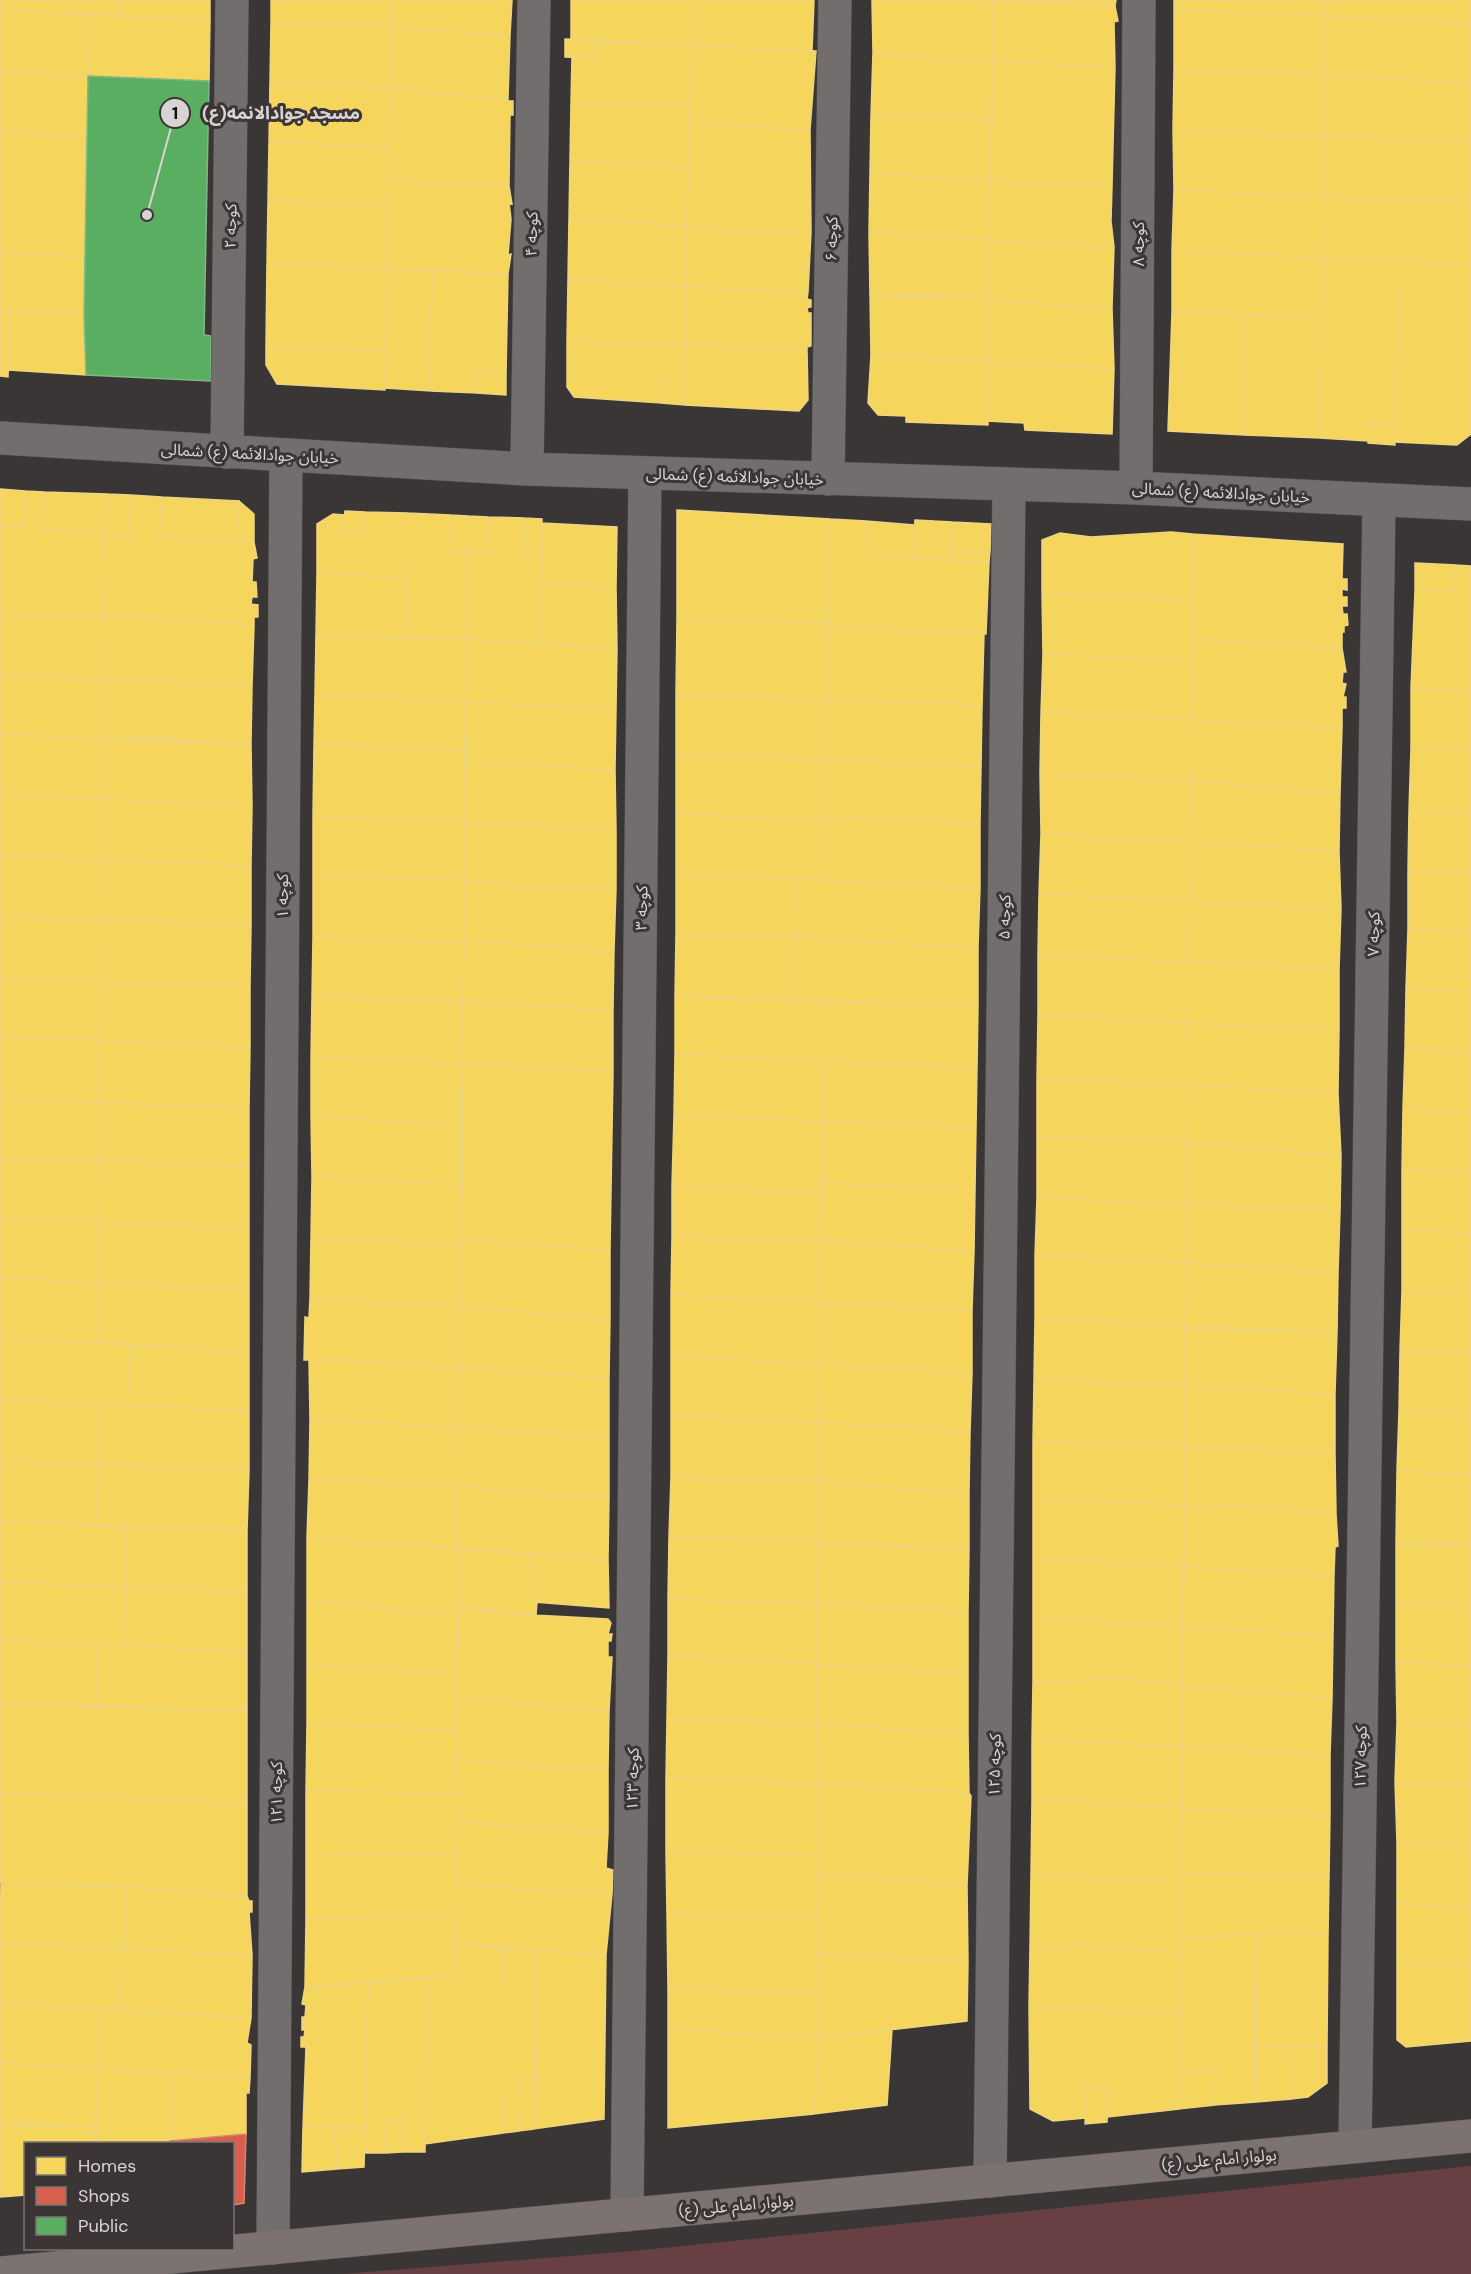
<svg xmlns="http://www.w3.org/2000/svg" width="1471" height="2274" font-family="'DM Sans','Noto Sans Arabic',sans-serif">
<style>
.green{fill:#684043}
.homes{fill:#f6d55c;stroke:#edd580;stroke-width:1.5}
.shops{fill:#d6604d;stroke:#d78376;stroke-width:1.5}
.public{fill:#5aae61;stroke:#80b984;stroke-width:1.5}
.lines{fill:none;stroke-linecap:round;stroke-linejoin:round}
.street-casing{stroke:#565252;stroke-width:34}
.primary-casing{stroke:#565252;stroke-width:34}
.street{stroke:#726e6e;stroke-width:33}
.primary{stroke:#7c7272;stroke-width:33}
.labels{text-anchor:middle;stroke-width:6;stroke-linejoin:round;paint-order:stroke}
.street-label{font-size:16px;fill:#d9d4d4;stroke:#3c3535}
.leader{fill:none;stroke:#d9d4d4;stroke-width:2}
.callout-dot{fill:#d9d4d4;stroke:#3c3535;stroke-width:2}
.mark-label{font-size:18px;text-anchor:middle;font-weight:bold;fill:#111}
.callout-label{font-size:18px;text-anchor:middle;font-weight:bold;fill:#d9d4d4;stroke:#3c3535;stroke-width:6;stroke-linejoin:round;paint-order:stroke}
</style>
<rect width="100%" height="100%" fill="#3b3636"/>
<path class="green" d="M1471,2166V2274H342L633,2251Z"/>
<path class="homes" d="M0,0H119V16L0,10Z
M119,0H210V20L119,16Z
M271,0H390V25L271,22Z
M390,0H512L510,35L390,28Z
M571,0H692V46L571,40Z
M692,0H814L812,51L692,46Z
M872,0H993L992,61L931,59L873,52Z
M993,0H1116L1115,6Z
M993,0L1115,6L1118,21L1114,22L1115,67L992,61Z
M1174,0H1325V16L1174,10Z
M1325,0H1471V23L1325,16Z
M0,10L90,15L88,76L0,72Z
M1174,10L1325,16L1324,75L1174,70Z
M90,15L210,20L209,81L88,76Z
M1325,16L1471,23V83L1324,75Z
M271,22L390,25V87L270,82Z
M390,28L510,35L508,98L444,95L390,87Z
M565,39L594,40V58L565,57Z
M594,40L692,46L690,105L571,103L572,57L594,58Z
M692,46L816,51L810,130L689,123Z
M873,52L931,59L992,61V119L912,114L911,118L871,116Z
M992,61L1115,67L1112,186L990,181Z
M1174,70L1324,75V136L1173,130Z
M0,72L88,76V137L0,131Z
M1324,75L1471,83V142L1324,136Z
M270,82L390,87L389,147L269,142Z
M390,87L444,95L508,98V101H513V115H510L509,186L431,183L389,178Z
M571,103L690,105L688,167L570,160Z
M912,114L992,119L990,182L870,173L871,116L911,118Z
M689,123L810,130L811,232L729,231L687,226Z
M1173,130L1324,136V197L1174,190Z
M0,131L88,137L86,257L0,253Z
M1324,136L1471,142V203L1324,197Z
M269,142L389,147V206L268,201Z
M570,160L688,167L687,226L569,218Z
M870,173L990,182L989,239L869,233Z
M389,178L431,183L509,186L512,204L509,203L511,219L508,255L511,254L508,274L388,269Z
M990,181L1112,186L1111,221L1114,247L989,241Z
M1174,190L1324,197L1323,258L1172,251Z
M1324,197L1471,203V264L1323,258Z
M268,201L389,206L388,269L267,263Z
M569,218L687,226V287L568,280Z
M687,226L729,231L811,232L808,292L687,287Z
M869,233L989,239L988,298L870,296Z
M989,241L1114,247L1112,308L989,301Z
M1172,251L1323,258L1322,317L1172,312Z
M0,253L86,257L84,314L0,311Z
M1323,258L1400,261L1395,424L1368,423V441L1320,438Z
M1400,261L1471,264V434L1457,445L1395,442Z
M267,263L388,269L387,351L266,346Z
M388,269L433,270L429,348L431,391L385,388Z
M433,270L508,274L506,374L477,373V393L431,391L429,348Z
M568,280L687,287L686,344L567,341Z
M687,287L808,292L807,299L811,300V307L807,308L808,313H811V346L807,347V350L686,345Z
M910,295L988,298V362L871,355L870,296Z
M989,301L1112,308L1114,369L988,362Z
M0,311L10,312L8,377L0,376Z
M10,312L84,314L86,375L9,370Z
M1172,312L1247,315L1243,371L1246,381L1244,435L1168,431Z
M1247,315L1322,317L1320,438L1244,435L1246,381L1243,371Z
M567,341L686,344L685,385L662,382L661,403L574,397L567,387Z
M686,345L807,350L808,400L799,411L685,405Z
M266,346L387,351L385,390L277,384L266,365Z
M871,355L988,362V425L906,422V416L878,415L868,403Z
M988,362L1114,369L1112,434L1025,430L1024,423L988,421Z
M477,373L506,374V395L477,393Z
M662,382L685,385V405L661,403Z
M1368,423L1395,424V445L1368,443Z
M0,489L25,491V527L0,528Z
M25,491L44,492L41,529L105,533L102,618L0,613V528L25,527Z
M44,492L107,494L105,533L41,529Z
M107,494L131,495L128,537L105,536Z
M131,495L161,497L159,537L254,542L257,558L253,559L252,582H256L257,597H252L251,604L258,605V617H254V625L102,615L105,536L128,537Z
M161,497L239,501L237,541L159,537Z
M239,501L254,514V542L237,541Z
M677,510L830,519L828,623L677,618Z
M345,511L365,512L364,533L342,531Z
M365,512L408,513L407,578L317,573V524L333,514L344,515L342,531L364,533Z
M408,513L450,515L449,551L467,552V639L406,638Z
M450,515L468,516L467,552L449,551Z
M468,516L488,517L490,552H467Z
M488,517L524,518L521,553L542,554L540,644L467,639V552H490Z
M524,518L542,519V554L521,553Z
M830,519L866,521L865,555L989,562L986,634L827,627Z
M915,520L934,521L931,559L913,558Z
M866,521L914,525L913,558L865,555Z
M934,521L952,522L951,560L931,559Z
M952,522L991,524L990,551L952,550Z
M542,523L617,527L616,587L541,584Z
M1171,532L1192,534V599L1042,593V540L1060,533L1091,537Z
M1192,534L1343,544L1342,579H1347V590L1342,589V597H1347V606H1342L1343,614H1347L1348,625L1344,626V632H1342V648L1192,639Z
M952,550L990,551L989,562L951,560Z
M1415,563L1456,565L1455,591H1415Z
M1456,565L1471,566V691L1411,688L1415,591H1455Z
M317,573L407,578L406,638L316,634Z
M541,584L616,587L617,648L540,644Z
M1042,593L1192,599V661L1043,654Z
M0,613L102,618L101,679L0,675Z
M102,615L254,625L252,686L101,679Z
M677,618L828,623L826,700L676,695Z
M827,627L984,634L982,707L949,703L826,700Z
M316,634L467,639L465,702L315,694Z
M467,639L617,648L616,709L465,702Z
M1192,639L1342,648L1346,672H1343L1342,683L1346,684L1343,697H1346V708H1342V727L1192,720Z
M1043,654L1192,661V720L1041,713Z
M0,675L101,679V739L0,734Z
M101,679L252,686L251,744L101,739Z
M1411,688L1471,691V750L1411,748Z
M315,694L465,702L466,751L314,744Z
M676,695L826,700V759L676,754Z
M826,700L949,703L982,707L981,767L826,759Z
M465,702L616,709L615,770L465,761Z
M1041,713L1192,720L1191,781L1040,773Z
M1192,720L1342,727L1340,793L1191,781Z
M0,734L101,739V799L0,795Z
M144,738L251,744L252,806L101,799V739Z
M314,744L466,751L465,822L313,816Z
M1411,748L1471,750V813L1409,810Z
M676,754L826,759V821L676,814Z
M826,759L981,767L980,823L859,818L826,821Z
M465,761L615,770L616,830L465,822Z
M1040,773L1191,781L1189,842L1100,840L1088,839V835L1041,833Z
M1191,781L1340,793L1339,851L1189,842Z
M0,795L101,799V860L0,855Z
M101,799L252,806L251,865L101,860Z
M1409,810L1471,813V873L1408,870Z
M676,814L826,821L825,880L676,874Z
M313,816L465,822V880L313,876Z
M859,818L980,823V888L825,880L826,821Z
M465,822L616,830V889L527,887L465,880Z
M1041,833L1088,835V839L1100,840L1189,842L1190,901L1039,894Z
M1189,842L1339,851L1341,909L1190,901Z
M0,855L101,860L102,919L0,917Z
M101,860L251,865V926L102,919Z
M1408,870L1471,873V932L1408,929Z
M676,874L797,879L795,936L676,934Z
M313,876L465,880L464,944L313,937Z
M797,879L980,888L978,947L856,942L795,936Z
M465,880L527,887L616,889L614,951L500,943L464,944Z
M1039,894L1190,901L1188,962L1038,955Z
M1190,901L1341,909L1339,969L1188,961Z
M0,917L102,919L101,982L0,978Z
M102,919L251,926L250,986L101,982Z
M1408,929L1471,932V992L1406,989Z
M676,934L795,936V999L675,996Z
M795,936L856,942L978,947V1006L795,999Z
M313,937L464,944L463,1002L312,996Z
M500,943L614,951L613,1010L463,1002L464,944Z
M1038,955L1188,962L1187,1023L1038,1014Z
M1188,961L1339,969V1030L1187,1023Z
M0,978L101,982V1040L0,1037Z
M101,982L250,986V1047L101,1040Z
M1406,989L1471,992V1054L1405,1048Z
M312,996L463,1002L461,1063L311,1057Z
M675,996L824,1001L823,1061L675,1054Z
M824,1001L978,1006L977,1068L823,1061Z
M463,1002L613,1010V1072L461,1063Z
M1038,1014L1187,1023L1188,1085L1037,1079Z
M1187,1023L1339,1030L1338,1093L1188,1085Z
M0,1037L101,1040L100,1103L0,1098Z
M101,1040L250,1047L249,1107L100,1103Z
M1405,1048L1471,1054V1112L1403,1109Z
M675,1054L823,1061V1121L674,1115Z
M311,1057L461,1063L463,1126L311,1116Z
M823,1061L977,1068L976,1127L823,1121Z
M461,1063L613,1072L610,1250L461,1240Z
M1037,1079L1188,1085L1187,1142L1037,1136Z
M1188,1085L1338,1093L1341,1156L1187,1142Z
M0,1098L100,1103V1160L0,1159Z
M100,1103L249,1107V1167L100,1160Z
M1403,1109L1471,1112V1172L1402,1169Z
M674,1115L823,1121L821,1193L672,1186Z
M311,1116L463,1126L462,1185L312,1177Z
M823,1121L976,1127L975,1190L822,1183Z
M1037,1136L1187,1142L1186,1205L1037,1197Z
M1187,1142L1341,1156L1340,1211L1186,1204Z
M0,1159L100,1160L99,1221L0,1218Z
M100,1160L249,1167V1229L99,1221Z
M1402,1169L1471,1172V1233L1402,1230Z
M312,1177L462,1185L460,1245L311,1237Z
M822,1183L975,1190L974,1251L821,1241Z
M672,1186L821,1193V1241L672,1237Z
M1037,1197L1186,1205V1263L1035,1256Z
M1186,1204L1340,1211L1338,1273L1186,1263Z
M0,1218L99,1221V1283L0,1277Z
M99,1221L249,1229V1289L99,1283Z
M1402,1230L1471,1233V1292L1402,1290Z
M311,1237L460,1245L458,1307L310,1298Z
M672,1237L821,1241L820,1302L671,1295Z
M461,1240L610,1250V1319L458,1307Z
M821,1241L974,1251L972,1311L820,1302Z
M1035,1256L1186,1263L1185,1325L1035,1319Z
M1186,1263L1338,1273L1337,1333L1185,1328Z
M0,1277L99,1283L98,1343L0,1339Z
M99,1283L249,1289V1352L98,1343Z
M1402,1290L1471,1292V1353L1400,1351Z
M671,1295L820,1302V1364L671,1356Z
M310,1298L458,1307V1368L356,1360H304L305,1317L309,1318Z
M820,1302L972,1311V1373L820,1364Z
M458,1307L610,1319L609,1378L458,1368Z
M1035,1319L1185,1325L1184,1386L1034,1379Z
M1218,1327L1337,1333L1335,1394L1184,1386L1185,1328Z
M0,1339L130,1344L127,1406L0,1400Z
M130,1344L249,1352V1410L127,1406Z
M1400,1351L1471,1353V1413L1399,1410Z
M671,1356L820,1364L818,1423L671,1416Z
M309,1360H356L458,1368V1428L310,1419Z
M820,1364L972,1373L970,1433L929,1427L818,1423Z
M458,1368L609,1378V1437L458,1428Z
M1034,1379L1184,1386V1446L1033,1441Z
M1184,1386L1335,1394V1454L1184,1446Z
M0,1400L99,1405L98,1465L0,1460Z
M99,1405L249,1410V1470L98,1465Z
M1399,1410L1471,1413V1474L1397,1471Z
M671,1416L818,1423L819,1482L671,1477Z
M310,1419L458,1428L457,1485L309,1480Z
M818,1423L929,1427L970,1433L969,1491H927L819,1482Z
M458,1428L609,1437V1498L508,1492L457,1485Z
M1033,1441L1184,1446V1505L1033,1499Z
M1184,1446L1335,1454L1336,1514L1219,1504L1218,1508L1184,1507Z
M0,1460L98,1465L96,1526L28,1520L0,1521Z
M98,1465L249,1470L247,1531L96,1526Z
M1397,1471L1471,1474V1545L1396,1543Z
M671,1477L819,1482L818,1542L669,1536Z
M309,1480L457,1485L456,1548L307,1538Z
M819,1482L927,1491H969V1550L818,1542Z
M457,1485L508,1492L609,1498L608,1559L456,1548Z
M1033,1499L1184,1505L1183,1566L1033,1559Z
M1219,1504L1336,1514L1338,1546L1335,1547L1334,1575L1184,1567V1507L1218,1508Z
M28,1520L127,1527V1587L0,1582V1521Z
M127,1527L247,1531V1591L127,1587Z
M669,1536L818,1542L816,1603L668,1599Z
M307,1538L459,1549L458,1612L383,1610V1606L307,1601Z
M1431,1542L1471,1545V1606L1396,1602V1543Z
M818,1543L969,1550L968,1612L816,1603Z
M459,1549L532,1554L534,1602H537L536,1615L459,1608Z
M532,1554L608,1559L609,1608L534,1602Z
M1033,1559L1183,1566V1626L1104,1625V1620L1033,1619Z
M1184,1567L1334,1575L1333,1636L1183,1626Z
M0,1582L127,1587L125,1643L97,1646L0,1640Z
M127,1587L247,1591V1651L144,1647L125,1643Z
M668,1599L816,1603L817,1664L668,1656Z
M307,1601L383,1606V1610L458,1612L456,1673L307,1664Z
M1396,1602L1471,1606V1665L1396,1663Z
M816,1603L968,1612V1673L817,1664Z
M459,1608L488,1609L515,1614L608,1619L611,1623L608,1634H612L611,1641H608V1657H612L609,1711L456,1698Z
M1033,1619L1104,1620V1625L1183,1626L1182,1683L1100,1678L1064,1682L1033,1681Z
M1183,1626L1333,1636L1332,1698L1182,1687Z
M0,1640L97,1646V1707L0,1702Z
M125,1643L144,1647L247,1651V1711L97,1707V1646Z
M668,1656L817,1664V1724L667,1719Z
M1396,1663L1471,1665V1725L1397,1722Z
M307,1664L456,1673V1730L307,1724Z
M817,1664L968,1673V1734L817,1724Z
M1100,1678L1182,1683V1746L1032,1740L1033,1681L1064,1682Z
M1182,1687L1332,1698L1330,1756L1182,1746Z
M456,1698L609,1711L608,1769L587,1770L457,1759Z
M0,1702L247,1711V1804L0,1792Z
M667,1719L817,1724L818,1783L666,1778Z
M1397,1722L1471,1725V1786L1395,1782Z
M307,1724L456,1730L458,1793L306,1791Z
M817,1724L968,1734L969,1793L818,1783Z
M1032,1740L1182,1746V1808L1032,1799Z
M1182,1746L1330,1756V1815L1182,1808Z
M457,1759L587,1770L608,1769V1832L458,1822Z
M666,1778L818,1783V1856L666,1852Z
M1395,1782L1471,1786V1846L1397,1843Z
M818,1783L969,1793L971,1796L967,1885L818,1874Z
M306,1791L458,1793L457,1854L306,1856Z
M0,1792L247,1804V1896L103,1885L0,1883Z
M1032,1799L1182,1808L1181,1883L1031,1875Z
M1182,1808L1330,1815L1329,1877L1181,1872Z
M458,1822L608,1832L606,1868L613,1870L612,1894L456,1885Z
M1397,1843L1471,1846V1908L1397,1903Z
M666,1852L818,1856L819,1916L667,1914Z
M457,1854L455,1914L306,1920V1856Z
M1181,1872L1329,1877L1328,1936L1294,1931L1181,1939Z
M818,1874L967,1885L968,1962L819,1953Z
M1031,1875L1181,1883V1953L1082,1946L1030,1947Z
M1,1883L127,1887L126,1949L0,1943Z
M456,1885L612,1894L606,1955L454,1944Z
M127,1887L247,1896L249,1901H252V1912H249L252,1955L126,1949Z
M1397,1903L1471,1908V1966L1397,1962Z
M455,1914L454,1975L305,1987L306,1920Z
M667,1914L819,1916V1993L668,1988Z
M1294,1931L1328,1936L1327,2047H1254L1256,1934Z
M1256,1934V2102L1215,2105L1216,2069L1180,2072L1181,1939Z
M0,1943L120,1949L118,2011L0,2003Z
M454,1944L504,1949L503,2133L425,2144L427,1978L454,1975Z
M1082,1946L1181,1953V2014L1029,2006L1030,1947Z
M120,1949L252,1955L251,2018L118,2011Z
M504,1949L537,1950L536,2079H520L519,2131L503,2133Z
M537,1950L606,1955L604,2119L534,2129Z
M819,1953L968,1962L967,2021L819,2038Z
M1397,1962L1471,1966V2041L1406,2047L1397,2040Z
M427,1978L425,2152H402V2120H386L387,2153H365L368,1983Z
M368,1983L365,2128L303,2127L306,2047H301V2037H304L305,2030H302V2017H305L306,2005L302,2004L305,1987Z
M668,1988L819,1993V2038L668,2029Z
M0,2003L99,2009L98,2068L0,2063Z
M1029,2006L1181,2014L1179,2109L1108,2117L1109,2089L1087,2087L1085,2118L1053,2121L1030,2109Z
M99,2009L251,2018L247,2043L251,2045L250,2078L98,2068Z
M668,2029L819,2038L814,2114L668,2128Z
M892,2030L887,2105L814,2114L819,2038Z
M1254,2047H1291L1292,2099L1256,2102Z
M1291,2047H1327V2083L1308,2097L1292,2099Z
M0,2063L98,2068L95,2127L0,2124Z
M98,2068L171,2073L170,2144H96Z
M1216,2069L1215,2105L1179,2109L1180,2072Z
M171,2073L250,2078L249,2093H246V2134L170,2141Z
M520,2079H536L534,2129L519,2131Z
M1087,2087L1109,2089L1107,2122L1085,2124Z
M386,2120H402V2152L387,2153Z
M19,2123L95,2127L96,2144H26V2195L0,2197V2124Z
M303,2127H334L337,2169L302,2172Z
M334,2127L365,2128L364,2167L337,2169Z"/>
<path class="shops" d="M246,2134L244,2203L232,2205V2144H170V2141Z"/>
<path class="public" d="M88,76L209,81L204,335L211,336V381L86,375L84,314Z"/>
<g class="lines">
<defs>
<path id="street" d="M0,438L527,469L1136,488L1471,504
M227,452L232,0
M527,469L534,0
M828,479L835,0
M1136,488L1139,0
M1355,2146L1379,500
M990,2181L1009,484
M627,2215L645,473
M273,2248L286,455"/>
<path id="primary" d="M0,2273L1471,2136"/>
</defs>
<use href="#street" class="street-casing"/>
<use href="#primary" class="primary-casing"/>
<use href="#street" class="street"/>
<use href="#primary" class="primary"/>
</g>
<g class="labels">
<g class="street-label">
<text transform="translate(230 226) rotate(-89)" y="6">کوچه ۲</text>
<text transform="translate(531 234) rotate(-89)" y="6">کوچه ۴</text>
<text transform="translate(831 239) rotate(-89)" y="6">کوچه ۶</text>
<text transform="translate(1138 244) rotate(-90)" y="6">کوچه ۸</text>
<text transform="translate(250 453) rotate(3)" y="6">خیابان جوادالائمه (ع) شمالی</text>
<text transform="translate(735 476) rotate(2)" y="6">خیابان جوادالائمه (ع) شمالی</text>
<text transform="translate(1221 492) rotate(3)" y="6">خیابان جوادالائمه (ع) شمالی</text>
<text transform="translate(282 896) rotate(-90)" y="6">کوچه ۱</text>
<text transform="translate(641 908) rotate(-89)" y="6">کوچه ۳</text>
<text transform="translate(1004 917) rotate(-89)" y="6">کوچه ۵</text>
<text transform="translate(1373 934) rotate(-89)" y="6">کوچه ۷</text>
<text transform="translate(1360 1757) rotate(-89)" y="6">کوچه ۱۲۷</text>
<text transform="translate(994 1765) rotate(-89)" y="6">کوچه ۱۲۵</text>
<text transform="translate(632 1779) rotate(-89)" y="6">کوچه ۱۲۳</text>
<text transform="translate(276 1793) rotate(-90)" y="6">کوچه ۱۲۱</text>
<text transform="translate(1219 2159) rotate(-5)" y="6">بولوار امام علی (ع)</text>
<text transform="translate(736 2205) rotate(-5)" y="6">بولوار امام علی (ع)</text>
</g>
</g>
<path class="leader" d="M147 215L175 113"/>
<g class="callout-dot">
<circle cx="147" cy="215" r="6"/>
<circle cx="175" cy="113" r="15"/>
</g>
<g class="mark-label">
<text x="175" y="119">1</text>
</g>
<g class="callout-label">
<text x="281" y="119">مسجد جوادالانمه(ع)</text>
</g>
<rect x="24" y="2142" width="210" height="108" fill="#3c3535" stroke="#7b7575" stroke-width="1.5"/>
<rect x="36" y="2157" width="30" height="18" fill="#f6d55c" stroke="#7b7575" stroke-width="1.5"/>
<text x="78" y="2172" font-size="18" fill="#d9d4d4">Homes</text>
<rect x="36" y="2187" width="30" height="18" fill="#d6604d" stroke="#7b7575" stroke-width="1.5"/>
<text x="78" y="2202" font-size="18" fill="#d9d4d4">Shops</text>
<rect x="36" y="2217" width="30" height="18" fill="#5aae61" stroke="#7b7575" stroke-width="1.5"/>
<text x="78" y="2232" font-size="18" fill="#d9d4d4">Public</text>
</svg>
